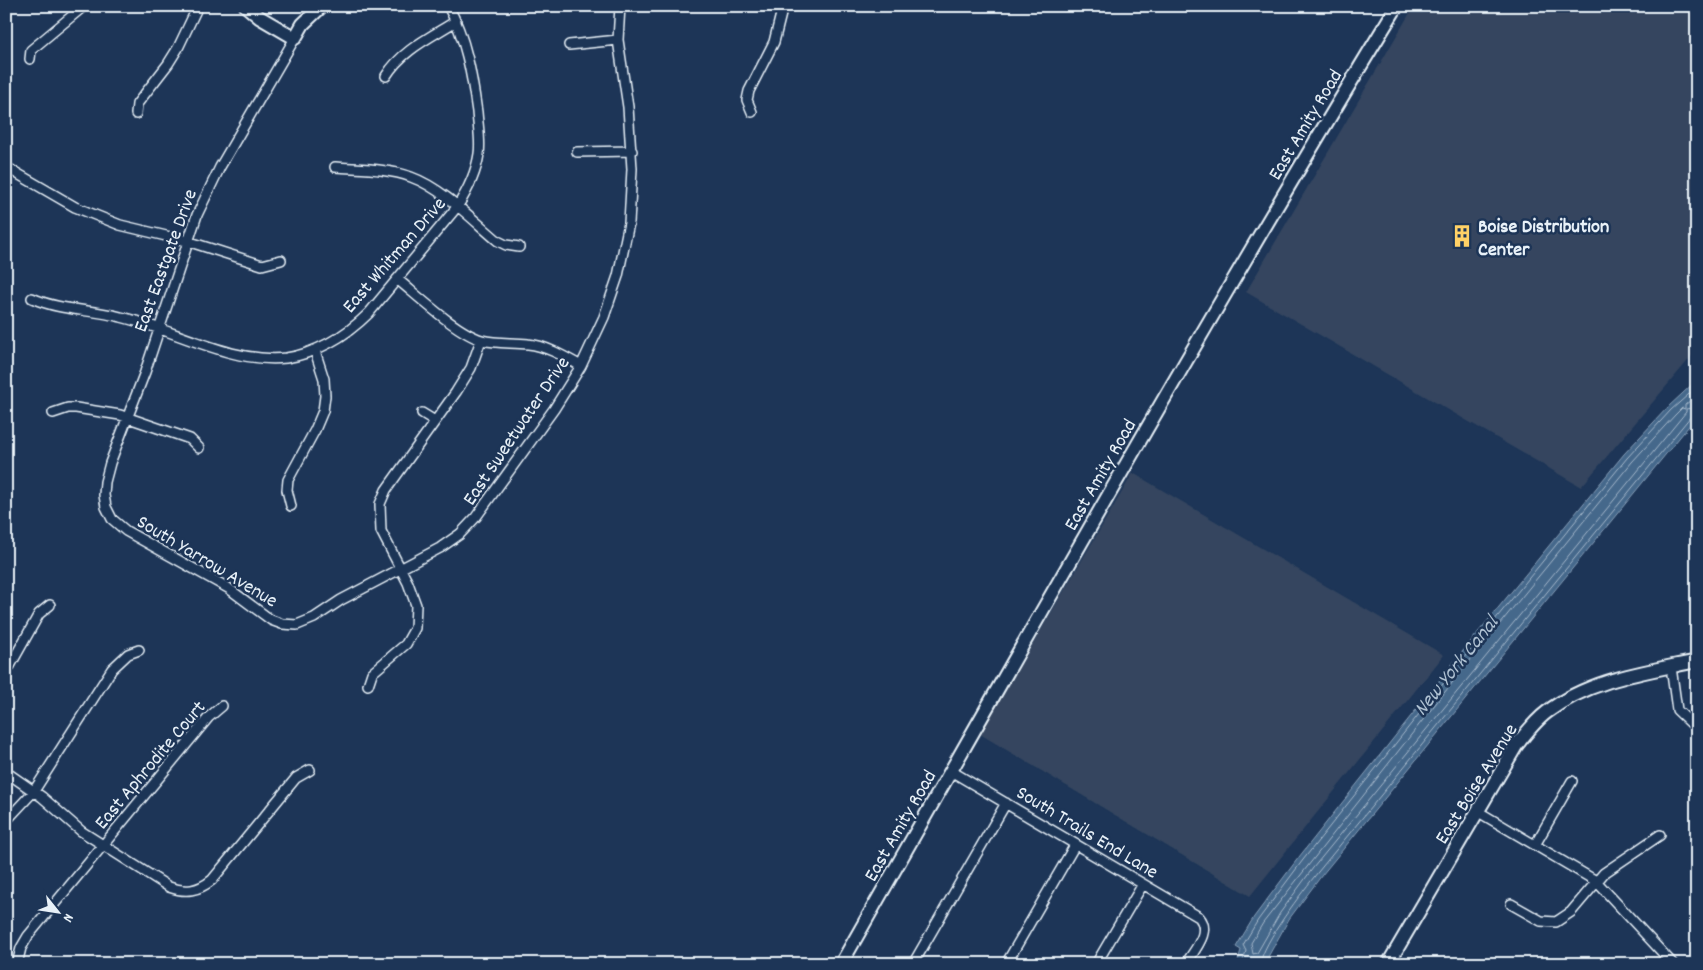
<svg xmlns="http://www.w3.org/2000/svg" width="1703" height="970" font-family="Dekko,sans-serif">
<style>
.built{fill:#34455f}
.water{fill:#45678b;stroke:#869eb7}
.lines{fill:none;stroke-linecap:round;stroke-linejoin:round}
.shore{stroke:#a7bacc;stroke-width:1}
.street-casing{stroke:#e8f1f8;stroke-width:12}
.secondary-casing{stroke:#e8f1f8;stroke-width:16}
.street{stroke:#1d3557;stroke-width:9}
.secondary{stroke:#1d3557;stroke-width:12}
.labels{text-anchor:middle;stroke-width:5;stroke-linejoin:round;paint-order:stroke}
.street-label{font-size:20px;fill:#e8f1f8;stroke:#1d3557}
.poi-label{font-size:20px;font-weight:bold;fill:#e8f1f8;stroke:#1d3557;text-anchor:start}
.water-label{font-size:21px;font-style:italic;fill:#afc1d2;stroke:#1d3557}
</style>
<rect width="100%" height="100%" fill="#1d3557"/>
<filter id="ink" filterUnits="userSpaceOnUse"><feTurbulence type="fractalNoise" baseFrequency=".02" numOctaves="2"/><feDisplacementMap in="SourceGraphic" scale="10" xChannelSelector="R" yChannelSelector="G"/><feConvolveMatrix kernelMatrix="1 2 1 2 8 2 1 2 1" color-interpolation-filters="sRGB"/></filter>
<g filter="url(#ink)">
<path class="built" d="M1414,6H1697V350L1581,487L1246,292Z
M1133,473L1444,655L1250,896L980,734Z"/>
<path class="water" d="M1697,380V416L1322,875L1289,919L1264,964H1237L1241,950L1236,947L1254,917L1299,857L1454,662L1624,454L1668,407Z"/>
<g class="lines">
<path class="shore" d="M1697,395L1685,405V409L1682,408L1675,415L1632,462L1463,669L1263,923L1251,943L1253,954L1257,953L1280,913L1313,868L1686,412V409L1697,407
M1242,964L1246,951L1243,945L1258,920L1303,860L1458,665L1627,458L1671,410L1697,387
M1260,964C1263,942 1303,891 1318,872L1691,416L1697,414"/>
<defs>
<path id="street" d="M295,38L220,167L197,215L145,372L110,463L105,482L104,495L106,507L112,519L126,531L228,588L271,620L282,624L297,625L314,618L341,600L440,548L460,534L476,517L554,409L581,366L604,317L618,276L629,223L632,169L628,107L618,40L620,6
M569,45L618,40
M30,59L31,50L84,6
M386,76C402,50 431,37 456,21
M752,112L747,100L749,91L774,42L783,6
M136,114L137,104L168,64L178,48L198,6
M577,152L632,151
M6,167L75,207L120,225L187,241L262,265L281,260
M335,167C359,169 387,168 411,177C442,188 473,220 498,241L506,245L519,247
M397,279C418,296 457,333 482,340C497,344 513,342 528,344C547,346 565,357 581,366
M32,298C61,311 90,309 121,317C174,329 231,364 286,358C301,356 316,350 329,343C344,335 357,325 369,313L457,207C468,190 476,174 479,154C481,141 478,126 477,112C472,76 466,38 448,6
M53,413L68,408H76L120,415L190,439L199,448
M422,413L435,421
M291,506L287,490L288,480L315,430L323,411L325,396L324,379L315,351
M1671,667L1677,710L1697,729
M6,673L39,614L50,605
M368,685L372,673L406,644L415,628L416,605L408,583L381,531L380,504L386,490L456,392L471,368L481,340
M951,771L1199,917C1212,932 1194,950 1186,964
M6,772L42,797L81,831L169,887C186,893 198,891 212,880L296,778L310,770
M1477,811L1596,881L1673,964
M6,821L34,791L112,669L128,654L139,650
M1535,845L1572,781
M1511,904L1541,921L1556,922L1571,912L1604,873L1660,835
M17,964L21,948L28,936L209,717L222,706
M913,964L1006,803
M1006,964L1075,845
M1096,964L1143,884"/>
<path id="secondary" d="M246,6L259,17L295,38L303,24L322,6
M841,964C1024,643 1205,321 1397,6
M1388,964L1516,746C1525,734 1535,721 1547,712C1590,679 1646,672 1697,661"/>
</defs>
<use href="#street" class="street-casing"/>
<use href="#secondary" class="secondary-casing"/>
<use href="#street" class="street"/>
<use href="#secondary" class="secondary"/>
</g>
</g>
<defs>
<symbol id="building-bare" viewBox="-9 -9 18 18"><path d="M-4-6H4V6H1V3H-1V6H-4ZM-2.5-4.3h1.7v1.8h-1.7ZM.8-4.3h1.7v1.8H.8ZM-2.5-1h1.7V.8h-1.7ZM.8-1h1.7V.8H.8Z" fill="#ffd166" stroke="#1d3557" stroke-width="2.5" paint-order="stroke"/></symbol>
</defs>
<g fill-rule="evenodd">
<use href="#building-bare" x="1446" y="220" width="32" height="32"/>
</g>
<g class="labels">
<g class="street-label">
<text transform="translate(1304 124) rotate(-59)" y="7">East Amity Road</text>
<text transform="translate(393 254) rotate(-49)" y="7">East Whitman Drive</text>
<text transform="translate(164 260) rotate(-70)" y="7">East Eastgate Drive</text>
<text transform="translate(515 430) rotate(-56)" y="7">East Sweetwater Drive</text>
<text transform="translate(1099 474) rotate(-60)" y="7">East Amity Road</text>
<text transform="translate(208 560) rotate(31)" y="7">South Yarrow Avenue</text>
<text transform="translate(149 764) rotate(-50)" y="7">East Aphrodite Court</text>
<text transform="translate(1475 783) rotate(-58)" y="7">East Boise Avenue</text>
<text transform="translate(899 825) rotate(-60)" y="7">East Amity Road</text>
<text transform="translate(1088 831) rotate(31)" y="7">South Trails End Lane</text>
</g>
<g class="poi-label">
<text x="1478" y="232">Boise Distribution<tspan x="1478" dy="23">Center</tspan></text>
</g>
<g class="water-label">
<text transform="translate(1455 665) rotate(-51)" y="7">New York Canal</text>
</g>
</g>
<rect width="1703" height="970" fill="none" stroke="#1d3557" stroke-width="25"/>
<rect x="12" y="12" width="1678" height="945" fill="none" stroke="#e8f1f8" stroke-width="2" filter="url(#ink)"/>
<g transform="translate(58 912) rotate(120)" stroke="#1d3557" stroke-width="4" paint-order="stroke">
<path d="M0-4L9 19L0 12L-9 19Z" fill="#e8f1f8"/>
<text y="-8" font-size="14" font-weight="bold" text-anchor="middle" fill="#e8f1f8">N</text>
</g>
</svg>
